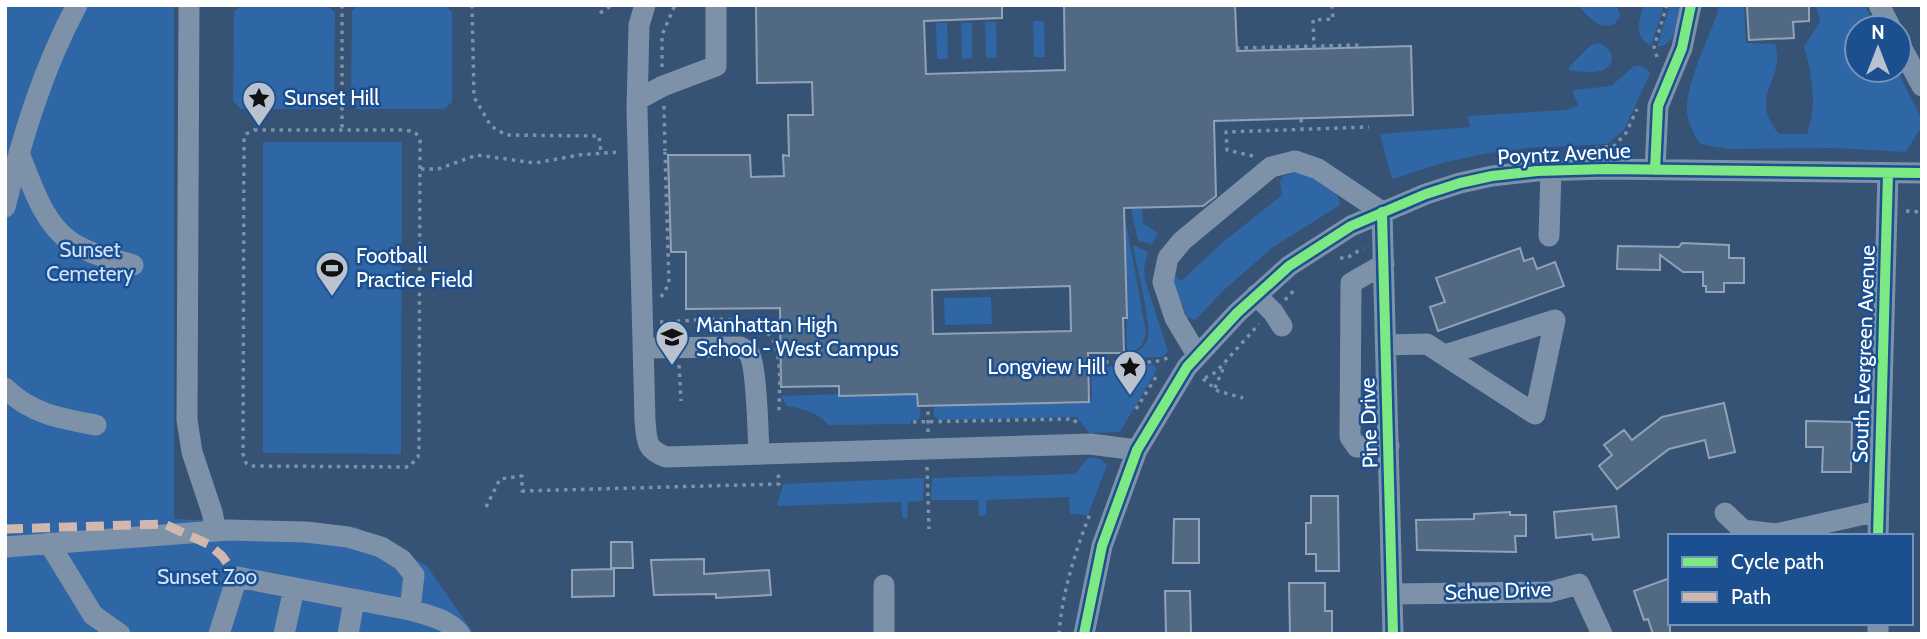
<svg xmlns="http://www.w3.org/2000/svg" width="1927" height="639" font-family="Cabin,sans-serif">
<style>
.green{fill:#2f66a5}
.building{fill:#526984;stroke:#92a2b6;stroke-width:2;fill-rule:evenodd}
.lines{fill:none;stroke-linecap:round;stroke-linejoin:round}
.path{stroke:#7d92a8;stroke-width:3.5;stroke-dasharray:3.5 5;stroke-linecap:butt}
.minor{stroke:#7d92a8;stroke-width:21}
.quiet{stroke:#d1b7ad;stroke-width:9;stroke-dasharray:18 9;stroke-linecap:butt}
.cycleway-casing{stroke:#1b4f8f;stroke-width:15}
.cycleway{stroke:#7ce984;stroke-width:10}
.labels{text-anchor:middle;stroke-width:5;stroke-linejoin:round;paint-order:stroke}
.poi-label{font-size:21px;fill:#fff;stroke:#1b4f8f;text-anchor:start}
.street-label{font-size:21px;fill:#fff;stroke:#1b4f8f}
.park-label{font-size:21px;fill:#cfe3fa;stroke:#1b4f8f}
</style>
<rect width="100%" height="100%" fill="#365274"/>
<path class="green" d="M5,5H174V519L357,527L427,566L474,634H5Z
M241,5H327L335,13L334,102L327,109H241L233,101L234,12Z
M358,5H444L452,12V102L444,109H358L351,101L352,11Z
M1577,5H1617L1620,16L1615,24C1598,31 1589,16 1577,5Z
M1644,5H1664L1651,46C1632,34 1639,24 1644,5Z
M1670,5H1681C1678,21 1677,45 1657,47Z
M1718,5H1744L1746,43L1775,44C1787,81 1746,95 1779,134H1807C1818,105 1812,75 1804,46L1820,22L1816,5H1865L1876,28H1857V70H1897L1922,120V126L1906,152L1834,148L1728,149L1700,144C1694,134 1689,125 1687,113C1684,89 1709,36 1718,12Z
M1033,21H1044L1045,57H1034Z
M985,22H996L997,58H986Z
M936,23H947L948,59H937Z
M961,23H972V58L962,59Z
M1597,43C1609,45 1619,60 1605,69C1597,74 1578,72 1569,70V67L1591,45Z
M1634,66C1641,65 1646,67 1650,73L1649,76L1624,130L1607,144L1527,148L1489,153L1446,162L1392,179L1380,134L1470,127L1468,116L1566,110L1578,105L1572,90L1611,86Z
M263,142H402L401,454L263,453Z
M1299,171C1316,177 1338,186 1340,205L1272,248L1225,289L1195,320L1187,317L1174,285V275L1181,281L1223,242L1282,195L1280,181L1283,176Z
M1131,209H1142L1143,223L1158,233L1152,244L1138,241Z
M1125,217L1146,332C1144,344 1139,351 1127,353Z
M1133,245L1148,252L1144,269L1145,280L1168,351L1164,356L1159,357L1127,358V354C1136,353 1146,348 1148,338C1151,320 1136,266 1133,245Z
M991,297L992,324L945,325L944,298Z
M1121,365H1154L1157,370L1120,432L1089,433L1077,417L939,420L934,416V406L1090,403L1092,395L1091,369Z
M839,394V396L917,394L921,416L918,420H911V424L829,425C816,412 805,409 787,406L781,396Z
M1089,457L1100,459L1107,465L1088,515L1070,514L1069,497L986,500V514L982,517L979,515L978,500H931L932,478L1075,474Z
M924,478L923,501L908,502L907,519L902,517L901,502L777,506L783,484Z"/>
<path class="building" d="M756,5H1002V18L924,21L926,74L1065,70L1064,5H1235L1237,51L1411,46L1413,115L1214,121L1216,196L1203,206L1124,208L1127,318H1123L1124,353H1088L1089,402L918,406L917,394L839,396V386L781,387L780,308L686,309V252H671L668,155H750L751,177L784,176L783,155L789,156L788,115H813L812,82L757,83ZM1070,286L1071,331L933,334L932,290Z
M1749,5H1809V21L1793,22L1794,38L1749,40L1747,7Z
M1682,243L1729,245V258H1744V283H1724V292H1706V286H1703V272H1683L1660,255V270L1617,269L1618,246L1679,247Z
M1520,248L1524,261L1533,258L1537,269L1555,262L1564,286L1438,331L1430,307L1445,302L1436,278Z
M1724,403L1735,452L1709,458L1705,440L1669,449L1617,489L1599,466L1612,455L1604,445L1624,430L1632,440L1662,417Z
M1806,421L1852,422L1851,472H1822L1823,447H1806Z
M1311,496H1338L1339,571H1316V554H1306V523H1311Z
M1616,506L1619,537L1593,540L1592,534L1556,538L1554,512Z
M1510,512V515H1526V536H1515L1516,552L1417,550L1416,520L1474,519V514Z
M1174,519H1199V563H1173Z
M611,542H632L633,568H611Z
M704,559V574L769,570L771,595L716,598V594L654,595L651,560Z
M614,569V596L572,597V570Z
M1670,578V634H1653L1648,619L1644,620L1634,591Z
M1289,583H1325V611H1332V634H1290Z
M1165,591H1190L1191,634H1166Z"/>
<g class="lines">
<path class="path" d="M342,5V130
M472,5L474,97L491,126L506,135L599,136L601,153
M600,13L612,5
M1236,48L1362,45
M1314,49L1313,20L1333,19L1332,5
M1657,57L1654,47L1667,5
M662,67V35L675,5
M664,106L665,151
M1301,119L1302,130
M254,130H401C411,131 416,130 420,140L419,449L418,457L409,467L251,466L246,463L243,454L244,138L246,134Z
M1596,148L1614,146L1626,133L1637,109
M1253,156L1227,150L1226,132L1369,127
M421,169H438L477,155L535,163L579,155L619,152
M1906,211L1922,212
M1340,258H1347L1363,248
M661,297L669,284L665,152
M1285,300L1296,288
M660,322C691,322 761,308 775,344C782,365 779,393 779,414
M1088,362H1155L1171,357
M679,365L681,401
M1205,378L1216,372L1259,324
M1203,379L1218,391L1243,398
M1215,388L1225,364
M1136,409L1156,377
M913,422L1073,419L1080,426
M928,432V406
M927,467L929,529
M486,507L500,479L522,476V491L779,484L778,471
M1059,634C1062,593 1075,552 1090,514"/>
<path class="minor" d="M189,5L187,420L192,452L212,512L216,531
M645,5L639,25L637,110L645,420C647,441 645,449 666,457L1090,444L1137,450
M1879,5L1891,28
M1899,43L1922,86
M637,100L663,86L716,66V5
M19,153C31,183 43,223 71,242C89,254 112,259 133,265
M1655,170L1658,106L1682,48L1691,5
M5,207C22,138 43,68 77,5
M1382,212L1393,634
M1549,236L1551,170
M1384,264L1351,283L1350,437L1357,447L1389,446
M1256,295L1273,312L1282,326
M1386,345L1427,344L1535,414L1555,320L1445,355
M643,348L740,347C744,349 746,350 749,353C757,367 758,434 759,454
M1197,355L1175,318L1163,282L1168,258L1182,241L1271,167L1295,161L1318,169L1382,212
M5,388C31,414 62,419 96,425
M1725,513L1743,530L1776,534L1878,511
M1878,536L1888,173
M49,543L93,615L120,634
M5,547L229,530L306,532L348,537L381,547L402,560L414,575L410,610
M884,585V634
M1393,594L1550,592L1579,584L1602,634
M219,634L237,577L410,610C428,615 448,619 460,634
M284,634L294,589
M348,634L354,601
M1084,634L1102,546L1137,450L1187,367L1237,313L1289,266L1351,226L1426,194L1460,183L1492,176L1537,171L1607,169L1922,173
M1878,634V623"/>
<path class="quiet" d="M5,529L164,524L208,544L222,556L237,577"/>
<defs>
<path id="cycleway" d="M1655,170L1658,106L1682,48L1691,5
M1382,212L1393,634
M1878,536L1888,173
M1084,634L1102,546L1137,450L1187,367L1237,313L1289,266L1351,226L1426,194L1460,183L1492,176L1537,171L1607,169L1922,173"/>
</defs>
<use href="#cycleway" class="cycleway-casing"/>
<use href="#cycleway" class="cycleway"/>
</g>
<defs>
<symbol id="sight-pin" viewBox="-11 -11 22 30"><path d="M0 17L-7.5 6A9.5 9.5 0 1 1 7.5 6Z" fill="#b9c2ce" stroke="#1b4f8f"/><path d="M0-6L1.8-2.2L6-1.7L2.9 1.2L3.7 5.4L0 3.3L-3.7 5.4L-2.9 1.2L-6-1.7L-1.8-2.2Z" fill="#111"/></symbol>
<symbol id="stadium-pin" viewBox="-11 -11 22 30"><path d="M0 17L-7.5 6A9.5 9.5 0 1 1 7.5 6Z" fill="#b9c2ce" stroke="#1b4f8f"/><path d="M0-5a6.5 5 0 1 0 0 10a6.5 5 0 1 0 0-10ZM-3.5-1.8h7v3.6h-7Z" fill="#111"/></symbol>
<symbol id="school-pin" viewBox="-11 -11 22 30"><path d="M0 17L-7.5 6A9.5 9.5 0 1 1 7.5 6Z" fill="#b9c2ce" stroke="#1b4f8f"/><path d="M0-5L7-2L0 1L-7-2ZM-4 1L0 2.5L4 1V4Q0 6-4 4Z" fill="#111"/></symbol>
</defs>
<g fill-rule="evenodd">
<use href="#sight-pin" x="240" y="79" width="38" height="52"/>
<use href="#stadium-pin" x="313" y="249" width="38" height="52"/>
<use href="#school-pin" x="653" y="318" width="38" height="52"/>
<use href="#sight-pin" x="1111" y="348" width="38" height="52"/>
</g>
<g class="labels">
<g class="poi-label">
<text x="284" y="105">Sunset Hill</text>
<text x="356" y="263">Football<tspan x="356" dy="24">Practice Field</tspan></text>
<text x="696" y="332">Manhattan High<tspan x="696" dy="24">School - West Campus</tspan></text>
<text x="1106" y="374" text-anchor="end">Longview Hill</text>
</g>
<g class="street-label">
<text transform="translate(1564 154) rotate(-3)" y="7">Poyntz Avenue</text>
<text transform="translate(1864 354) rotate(-88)" y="7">South Evergreen Avenue</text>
<text transform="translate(1369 423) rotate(-92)" y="7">Pine Drive</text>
<text transform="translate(1498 591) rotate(-2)" y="7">Schue Drive</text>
</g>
<g class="park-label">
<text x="90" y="257">Sunset<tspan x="90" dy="24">Cemetery</tspan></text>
<text x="207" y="584">Sunset Zoo</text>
</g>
</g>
<rect width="1927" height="639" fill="none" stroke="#ffffff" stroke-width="14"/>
<rect x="1668" y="534" width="245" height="91" fill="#1b4f8f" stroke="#7695bc" stroke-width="2"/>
<rect x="1682" y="557" width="35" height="10" fill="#7ce984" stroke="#7695bc" stroke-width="2"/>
<text x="1731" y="569" font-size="21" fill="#ffffff">Cycle path</text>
<rect x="1682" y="592" width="35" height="10" fill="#d1b7ad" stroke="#7695bc" stroke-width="2"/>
<text x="1731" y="604" font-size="21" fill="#ffffff">Path</text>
<g transform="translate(1878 49)"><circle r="33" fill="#1b4f8f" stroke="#7695bc" stroke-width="2"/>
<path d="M0-5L12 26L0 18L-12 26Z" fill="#b9c2ce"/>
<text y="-10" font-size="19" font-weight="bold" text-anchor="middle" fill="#ffffff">N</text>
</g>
</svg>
